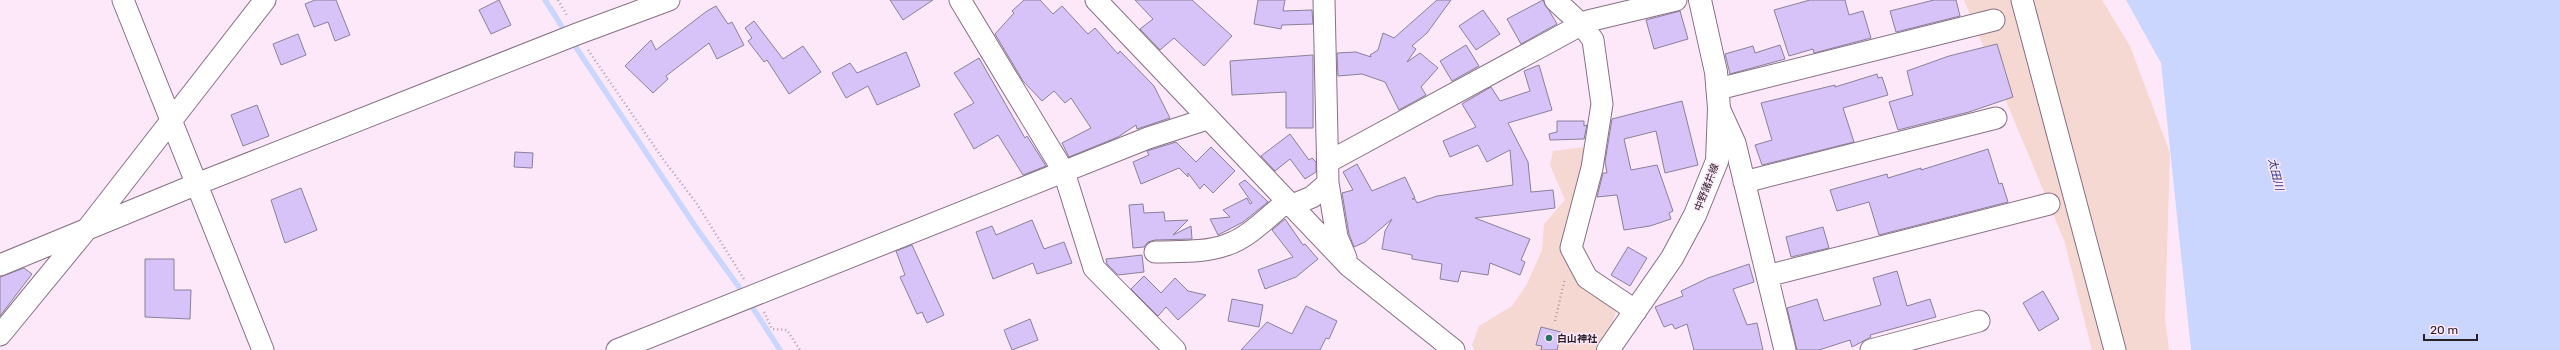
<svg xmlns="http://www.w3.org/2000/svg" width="2560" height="350" font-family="Rubik,'Noto Sans JP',sans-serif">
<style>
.green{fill:#f6d8d2}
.water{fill:#cbd6fe}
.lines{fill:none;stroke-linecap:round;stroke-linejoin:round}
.stream{stroke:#cbd6fe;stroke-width:5.5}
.building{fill:#d7c3f7;stroke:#8a809a}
.minor-casing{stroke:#887084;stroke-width:23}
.major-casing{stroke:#887084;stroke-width:24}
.path{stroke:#af9eac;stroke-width:2.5;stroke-dasharray:1 3;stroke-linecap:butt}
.minor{stroke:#fff;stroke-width:21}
.major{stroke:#fff;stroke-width:22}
.poi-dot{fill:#287068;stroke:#fde8f9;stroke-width:1.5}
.labels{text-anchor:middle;stroke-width:3;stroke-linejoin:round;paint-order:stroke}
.street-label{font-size:10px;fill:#2a2028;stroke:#fde8f9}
.poi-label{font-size:10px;font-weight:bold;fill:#2a2028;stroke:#fde8f9;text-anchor:start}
.water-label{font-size:11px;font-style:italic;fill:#2f3982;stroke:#fde8f9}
</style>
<rect width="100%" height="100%" fill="#fde8f9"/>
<path class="green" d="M1964,0H2102L2130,46L2170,153L2165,318L2169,350H2092L2064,240Z
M1585,147L1571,248L1619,300L1605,350H1475L1472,345L1479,326L1512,306L1527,284L1542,250L1544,224L1565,200L1550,165L1553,151Z"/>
<path class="water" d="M2126,0H2560V350H2191L2161,63Z"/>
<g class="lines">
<path class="stream" d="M545,0L566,33
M571,40L697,229L744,294
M749,302L780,350"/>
</g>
<path class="building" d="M315,0H336L350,35L335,41L328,22L314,27L305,4Z
M499,0L511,25L491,34L479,10Z
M890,0H933L903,20Z
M1024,0H1040L1053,14L1062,6L1088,34L1095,28L1118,54L1120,51L1154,86L1170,118L1137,129L1136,125L1118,137L1069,157L1062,143L1091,128L1071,98L1065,103L1054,91L1042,101L1023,81L995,34L1014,13L1012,11Z
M1135,0H1192L1232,36L1204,66L1174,38L1160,50L1140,29L1153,19Z
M1258,0H1285L1283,11L1312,10L1313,24L1282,25L1281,29L1254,24Z
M1437,0H1451L1427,33L1412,46L1416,49L1407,62L1420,53L1438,68L1421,87L1426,95L1399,110L1385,82L1362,74L1338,76L1337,53L1356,52L1371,57L1370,55L1378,50L1383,33L1394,38Z
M1543,0L1557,24L1521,44L1507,19Z
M1810,0H1845L1849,15L1863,11L1871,38L1814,53L1813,49L1789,56L1774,10Z
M1934,0H1956L1960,16L1896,32L1890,11Z
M716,6L728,24L732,22L744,45L717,59L709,43L666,76L668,79L653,93L625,66L651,40L656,50L707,11Z
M1483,10L1500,34L1476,50L1459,26Z
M1680,11L1688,39L1654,49L1646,20Z
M754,21L783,59L803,46L821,72L789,94L767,60L764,62L748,41L752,38L745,28Z
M298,34L306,55L281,65L273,44Z
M1997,44L2013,97L1969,112L1898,130L1889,102L1913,95L1907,71L1949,56Z
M1466,45L1479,66L1452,81L1440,61Z
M1780,45L1785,59L1730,74L1725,54L1753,46L1755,53Z
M906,52L920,86L877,105L868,86L846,98L832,73L850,63L857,73Z
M1313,55V128H1286V92L1232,95L1230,61Z
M979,58L1025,138L1027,136L1046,166L1023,175L998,135L974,149L954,114L974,103L954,73Z
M1539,65L1552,110L1508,123L1528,162L1531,192L1553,190L1555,208L1475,218L1530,239L1521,260L1525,262L1520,275L1490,263L1488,275L1461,271L1458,282L1440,279L1442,264L1412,259V255L1382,249L1385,231L1392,219L1365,242L1354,247L1349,234L1342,193L1353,190L1343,172L1357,164L1372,191L1405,177L1415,198L1412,199H1415L1417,203L1437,196L1513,185L1510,150L1487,162L1478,145L1450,157L1443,141L1476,127L1462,104L1465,102L1491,87L1500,101L1530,91L1524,71Z
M1877,74L1878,78L1882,77L1888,95L1843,108L1854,142L1762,165L1755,145L1772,140L1761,103L1835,85V87Z
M1682,101L1698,165L1665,173L1656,131L1624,139L1631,170L1657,165L1673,211L1669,213L1671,219L1650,226L1624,230L1617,195L1597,197L1603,173H1607L1605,162L1612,119Z
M257,105L269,136L243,146L231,115Z
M1557,121H1584V126L1587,125L1584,139L1550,140L1549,134L1557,132Z
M1290,134L1309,160L1312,158L1316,162V172L1305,179L1290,159L1275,171L1261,156Z
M1176,142L1196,162L1211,147L1235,171L1213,193L1204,184L1200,189L1188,173V177L1179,168L1141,184L1133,162L1149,155L1147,151Z
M1988,149L1999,184L2002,183L2008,202L1879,235L1869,202L1837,211L1830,190L1887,174L1888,178L1921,168V170Z
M515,152L533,153L532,168L514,167Z
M1245,180L1268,202L1243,222L1218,235L1210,219L1230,217L1223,210L1247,198L1250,204L1252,203L1239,184Z
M301,188L317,230L285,243L271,200Z
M1143,204L1144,213L1164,212L1165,221L1188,220L1173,235L1191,226L1192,239L1155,240L1148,242L1144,247L1133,248L1129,205Z
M1285,219L1303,245L1305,244L1318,259L1296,277L1265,289L1258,270L1293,257L1272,230Z
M1032,220L1044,249L1064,242L1072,263L1037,274L1033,263L993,279L976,232L992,226L996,235Z
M1823,227L1829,248L1791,257L1786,237Z
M912,245L944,315L927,323L922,312L917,314L900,277L905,275L896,251Z
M1628,247L1647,258L1630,286L1611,275Z
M1142,255L1144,272L1118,275L1107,264L1106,259Z
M145,259H174V290H191L190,319L145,317Z
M1749,264L1754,282L1733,289L1747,325L1757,323L1763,350H1694L1687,324L1675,329L1672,324L1664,327L1655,307L1683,296L1681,291L1708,278Z
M24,268L32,274L0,316V277Z
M1897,271L1907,306L1930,299L1936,317L1870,335L1871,337L1852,347L1850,340L1819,350H1797L1787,308L1817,299L1824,321L1881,305L1873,278Z
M1144,276L1161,293L1175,278L1188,291L1206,295L1178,320L1166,307L1158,316L1131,289Z
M2043,291L2059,319L2039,331L2023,303Z
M1232,299L1263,305L1259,327L1228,321Z
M1306,306L1337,321L1329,339L1326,338L1320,350H1241L1267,322L1292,334Z
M1030,319L1038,340L1012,350L1004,330Z
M1541,327L1561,332L1557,350H1541L1542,346L1536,345Z"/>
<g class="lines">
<defs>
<path id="minor" d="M123,0L263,350
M960,0L1064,172L1094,268L1175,350
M1096,0L1349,266L1454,350
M1324,0L1328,183L1337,237L1346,258
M1555,0L1582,25L1593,40L1602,104L1592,168L1571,248L1587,278L1636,311
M2022,0L2115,350
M1718,89L1994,20
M1719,108L1735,143L1785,350
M1328,162L1588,21L1676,0
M1744,182L1996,118
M1290,206L1312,197L1328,183
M1155,252C1178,251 1204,253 1226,245C1248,238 1268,217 1286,202
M0,265L197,184L577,34L669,0
M1767,276L2049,204
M0,335L87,229L265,0
M617,350L1148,138L1207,119
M1871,350L1979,321"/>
<path id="major" d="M1608,350L1672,258L1695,215L1717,161L1719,108L1716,72L1700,0"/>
</defs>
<use href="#minor" class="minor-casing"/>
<use href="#major" class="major-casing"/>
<path class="path" d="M558,0L568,17
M588,50L663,159L697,204L744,279
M764,312L772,329L787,330L800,350
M1555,321L1565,278"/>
<use href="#minor" class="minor"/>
<use href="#major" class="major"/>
</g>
<circle class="poi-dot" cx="1549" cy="338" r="4"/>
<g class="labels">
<g class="street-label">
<text transform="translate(1706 187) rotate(-69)" y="4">中野諸井線</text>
</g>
<g class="poi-label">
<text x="1557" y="342">白山神社</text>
</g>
<g class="water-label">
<text transform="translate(2276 174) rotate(76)" y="4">太田川</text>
</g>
</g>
<path d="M2424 334v6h53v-6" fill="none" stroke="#2a2028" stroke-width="2"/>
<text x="2430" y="334" font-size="12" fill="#2a2028" stroke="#fde8f9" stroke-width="3" paint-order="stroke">20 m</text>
</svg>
